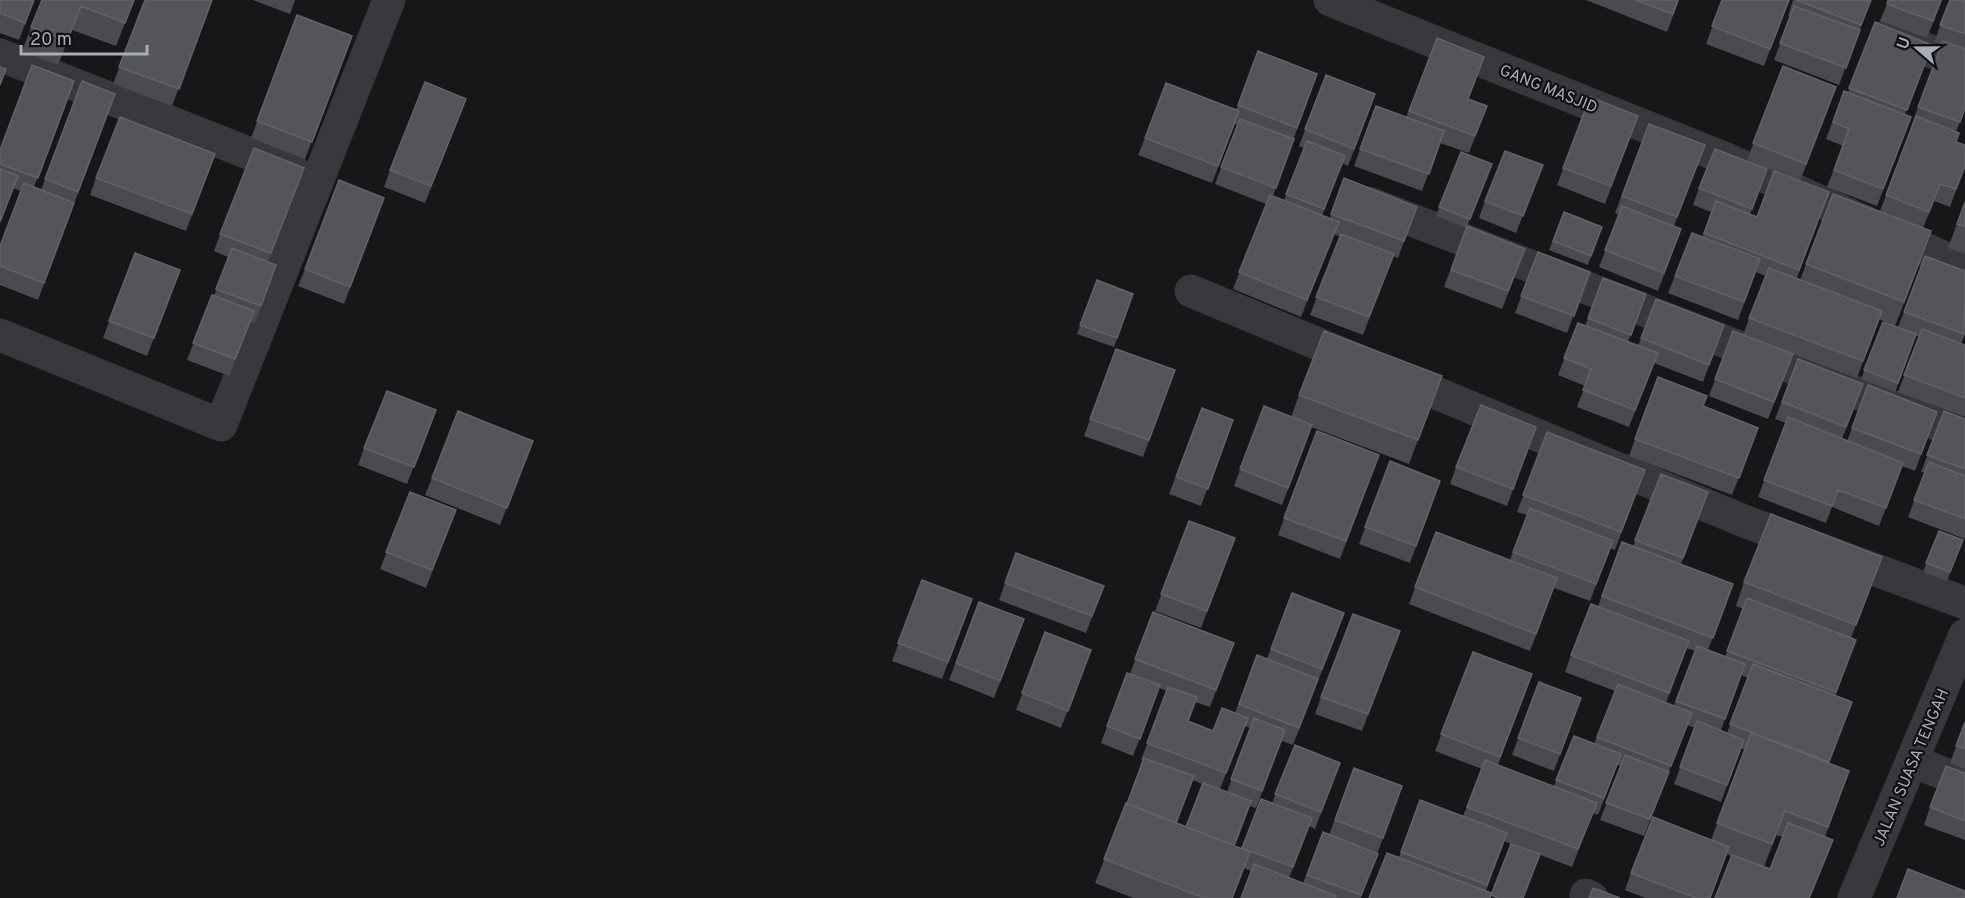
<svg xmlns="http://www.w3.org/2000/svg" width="1965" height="898" font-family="Overpass,sans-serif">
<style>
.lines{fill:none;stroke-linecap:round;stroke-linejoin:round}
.minor{stroke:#38383d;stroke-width:33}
.tertiary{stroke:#38383d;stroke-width:33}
.wall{fill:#4a4a50;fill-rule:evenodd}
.shaded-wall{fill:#313135}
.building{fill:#54555b;stroke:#626369;stroke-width:1.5}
.labels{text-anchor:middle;stroke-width:4.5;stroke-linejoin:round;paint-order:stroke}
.street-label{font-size:16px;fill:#a9adb7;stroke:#111113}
</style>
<rect width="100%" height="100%" fill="#171618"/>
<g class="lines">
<path class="minor" d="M1330,0L1724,158L1965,267
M1890,34L1965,66
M0,55L294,171
M1371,204L1965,435
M1191,291L1744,521L1965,603
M0,335L221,425L389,0
M1912,761L1965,782
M1586,895L1592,898"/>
<path class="tertiary" d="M1854,898L1965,635"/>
</g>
<path class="wall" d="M0,0H34L19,40L0,33Z
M42,0H134L116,46L72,30L58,65L22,51Z
M145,0H212L172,106L113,84Z
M253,0H295L290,14Z
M1586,0H1679L1667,32Z
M1722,0H1789L1764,66L1706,44Z
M1793,0H1871L1839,85L1774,60L1790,17L1788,16Z
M1942,0L1927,38L1880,21L1887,4Z
M1950,0H1965V108L1956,132V142L1965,166L1950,207L1934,201L1923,228V255L1895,326L1879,319L1857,378L1743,335L1765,276L1756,272L1738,320L1668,293L1675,276L1702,237L1711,212L1693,205L1699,188L1767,169L1750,214L1757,217L1774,171L1747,160L1783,66L1830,104L1800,181L1829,192L1797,278L1800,280L1833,194L1880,211L1913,124H1912L1918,107L1942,45L1934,42Z
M297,15L352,36L305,159L251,138Z
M1875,22L1932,45L1905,114L1911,117L1877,206L1827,187L1843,146L1826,139L1844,91L1848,92Z
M1437,38L1469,99L1487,106L1469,153L1440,143L1422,191L1354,166L1376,106L1406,117Z
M1258,51L1317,74L1273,196L1284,200L1304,148L1299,146L1326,75L1375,94L1348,166L1342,163L1322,216L1330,219L1344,178L1417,207L1398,258L1393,256L1363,335L1310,315L1340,237L1334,234L1301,317L1233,289L1266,204L1215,184L1237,125L1235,124L1212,183L1138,155L1145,138L1236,110Z
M74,81L34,187L41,190L82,81L115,94L38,300L0,285V246L21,191L13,188L0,223V150Z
M1590,97L1638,116L1605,204L1557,185Z
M466,99L425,203L384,187L390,170Z
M1649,124L1705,145L1674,226L1681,229L1658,291L1599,267L1619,215L1615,213Z
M1461,152L1492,164L1467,226L1519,266L1502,309L1444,287L1466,228L1436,216Z
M215,154L186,231L90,195L96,178Z
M1543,165L1516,233L1479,218L1485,201Z
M298,185L268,262L276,265L255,323L251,322L229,376L187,360L212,295L214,296L228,257L214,251L220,234Z
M1965,202V254L1948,248Z
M1564,212L1602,227L1588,265L1549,250Z
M378,215L344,304L298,286L305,269Z
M1538,252L1590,272L1567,333L1515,313Z
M135,253L180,270L147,356L103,338Z
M1603,278L1646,294L1628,342L1638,346L1656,299L1724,325L1703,382L1654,363L1629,427L1577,407L1585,386L1558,375L1578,323L1585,326Z
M1097,280L1133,294L1114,347L1077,334Z
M1904,312L1965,334L1961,344L1965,345V417L1898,392L1919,337L1916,336L1895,392L1861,379L1883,322L1898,327Z
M1733,331L1793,354L1768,419L1709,396Z
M1116,349L1175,370L1143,457L1084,436Z
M1798,359L1863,384L1842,439L1847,441L1868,385L1937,412L1915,471L1902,466L1879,526L1832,507L1826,523L1758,497L1786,423L1775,419Z
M1442,376L1409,464L1311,427L1282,505L1234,486L1264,406L1291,417L1299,395Z
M1658,377L1703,406L1758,428L1732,495L1629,456Z
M1202,408L1233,420L1201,506L1169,494Z
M436,410L407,484L358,465L364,448Z
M1944,411L1965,419V539L1908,517L1925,473L1921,472Z
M1536,427L1507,506L1450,484L1456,467Z
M1317,431L1379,455L1340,559L1278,535Z
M1547,432L1645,470L1615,550L1610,548L1590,601L1554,588L1530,651L1409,604L1436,532L1510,560L1527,515L1517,512Z
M533,441L500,525L425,495L432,478Z
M1390,461L1440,481L1410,563L1359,544Z
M1661,474L1708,492L1681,564L1733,584L1708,650L1725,657L1743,609L1736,606L1744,582L1873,581L1851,638L1856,640L1835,696L1829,763L1849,771L1825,837L1833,840L1810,898L1727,854L1710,898H1645L1625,890L1631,873L1711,840L1745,750L1741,748L1721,802L1674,784L1695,728L1687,725L1644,836L1600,820L1621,766L1617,765L1598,815L1593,813L1572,867L1504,841L1486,891L1399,857L1420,800L1463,816L1482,769L1435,751L1473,652L1532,674L1498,765L1554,786L1574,736L1594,744L1615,691L1565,672L1571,655L1598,606L1622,542L1633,546ZM1686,648L1695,651L1674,706L1666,703ZM1741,675L1748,678L1727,733L1721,730ZM1776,835L1783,837L1770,869L1764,867Z
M410,492L456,510L426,588L380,569Z
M1189,521L1235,538L1201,628L1155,611Z
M1939,531L1963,540L1947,581L1923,572Z
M1016,553L1104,586L1086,633L999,600Z
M922,580L972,599L942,679L892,661Z
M1292,593L1338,630L1293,745L1282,741L1256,808L1250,806L1235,846L1242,849L1272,803L1295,745L1340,763L1315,829L1309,826L1289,878L1303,883L1323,832L1329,835L1354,768L1402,786L1361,898H1241L1251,871L1244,868L1233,898H1133L1095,883L1143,761L1141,760L1167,691L1159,688L1133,756L1101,743L1127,673L1130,674L1153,612L1234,643L1210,707L1195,702L1188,721L1213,731L1235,713L1257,655L1267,659ZM1245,726L1250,728L1227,792L1220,789ZM1193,780L1202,784L1186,827L1176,823Z
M979,602L1024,619L994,698L949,680Z
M1400,631L1362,731L1315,714L1321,697Z
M1045,632L1091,650L1061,728L1016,710Z
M1539,682L1581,698L1554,771L1512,755Z
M1965,722V769L1950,763Z
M1965,773V840L1924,825L1930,807Z"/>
<path class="shaded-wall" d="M81,6L72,30L58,65L67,41Z
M1339,222L1332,240L1301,317L1307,300Z
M1833,840L1824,864L1810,898H1809Z"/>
<path class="building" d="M0,0H34L25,23L0,13Z
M42,0H134L125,23L81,6L67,41L31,27Z
M145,0H212L179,89L119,67Z
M1635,0H1678L1673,14Z
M1722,0H1789L1770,49L1712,26Z
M1796,0H1871L1861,25Z
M1888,0H1941L1933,21L1887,4Z
M1950,0H1965V34L1940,25Z
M1794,6L1860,30L1846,68L1780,43Z
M297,15L352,36L312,142L257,121Z
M1875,22L1932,45L1907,110L1849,88Z
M1437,38L1484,57L1468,99L1487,106L1475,136L1409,111Z
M1943,41L1965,49V108L1960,122L1918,107Z
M1258,51L1317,74L1297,128L1238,105Z
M32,65L74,81L38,178L0,164V150Z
M1783,66L1836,87L1806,164L1753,143Z
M0,67L6,69L0,85Z
M1326,75L1375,94L1354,149L1305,129Z
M82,81L115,94L78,192L45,179Z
M425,82L466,99L431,186L390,170Z
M1166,83L1239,111L1218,166L1145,138Z
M1844,91L1911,117L1883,189L1834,170L1849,129L1833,122Z
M1590,97L1638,116L1611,186L1563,168Z
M1376,106L1444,131L1429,174L1360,149Z
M1916,116L1959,133L1956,142L1965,145V166L1956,189L1940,184L1929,212L1886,195Z
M120,117L215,154L192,214L96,178Z
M1240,119L1294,139L1276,188L1221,167Z
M1649,124L1705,145L1677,217L1622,196Z
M1307,141L1345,156L1324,209L1286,194Z
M254,148L304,168L271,253L220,234Z
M1715,149L1767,169L1752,209L1699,188Z
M1505,151L1543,165L1523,216L1485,201Z
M1461,152L1492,164L1470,219L1439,207Z
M0,169L18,176L0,222Z
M1774,171L1829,192L1799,270L1704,233L1716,201L1757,217Z
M1344,178L1417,207L1404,241L1331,214Z
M339,180L384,198L350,287L305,269Z
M24,183L74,203L44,283L0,266V246Z
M1833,194L1931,231L1904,302L1806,264Z
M1270,195L1339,222L1307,300L1239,272Z
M1965,202V227L1957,224Z
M1622,206L1681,229L1664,273L1605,250Z
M1564,212L1602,227L1591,256L1553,241Z
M1467,226L1525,249L1508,291L1451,270Z
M1692,233L1760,259L1744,302L1675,276Z
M1341,234L1394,254L1369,317L1316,297Z
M232,248L276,265L261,306L216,289Z
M1538,252L1590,272L1574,316L1521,296Z
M135,253L180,270L154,338L109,321Z
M1925,256L1965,271L1964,334L1904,312Z
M1769,268L1882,311L1863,361L1749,318Z
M1603,278L1646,294L1631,335L1588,318Z
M1097,280L1133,294L1117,338L1080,325Z
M212,295L254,311L235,359L193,343Z
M1656,299L1724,325L1709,365L1641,338Z
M1883,322L1916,334L1898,383L1864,370Z
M1578,323L1658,353L1635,410L1583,390L1591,369L1564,358Z
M1922,329L1965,345V398L1904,375Z
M1324,331L1442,376L1418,440L1299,395Z
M1733,331L1793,354L1774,402L1715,379Z
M1116,349L1175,370L1149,440L1090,419Z
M1798,359L1863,384L1846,427L1782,402Z
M1658,377L1707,396L1703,406L1758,428L1739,478L1635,439Z
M1868,385L1937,412L1921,454L1852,428Z
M387,391L436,410L414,467L364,448Z
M1481,405L1536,427L1513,489L1456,467Z
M1264,406L1312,425L1288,488L1240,469Z
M1202,408L1233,420L1208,489L1176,477Z
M458,411L533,441L507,508L432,478Z
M1944,411L1965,419V469L1927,455Z
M1788,417L1903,463L1886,508L1838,490L1832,506L1764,480Z
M1317,431L1379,455L1346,541L1284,518Z
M1547,432L1645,470L1621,532L1523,495Z
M1390,461L1440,481L1416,546L1365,527Z
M1929,462L1965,476V519L1914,500Z
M1661,474L1708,492L1683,558L1635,540Z
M410,492L456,510L432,570L386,552Z
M1530,508L1613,541L1596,584L1513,552Z
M1771,514L1882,557L1856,625L1744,582Z
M1189,521L1235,538L1207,611L1161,594Z
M1939,531L1963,540L1950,572L1926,563Z
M1436,532L1557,578L1536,634L1415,587Z
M1622,542L1733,584L1713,638L1602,596Z
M1016,553L1104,586L1092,616L1005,583Z
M922,580L972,599L948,662L898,643Z
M1292,593L1344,613L1322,669L1271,649Z
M1747,598L1856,640L1836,692L1727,651Z
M979,602L1024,619L1000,681L956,663Z
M1591,604L1689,641L1669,693L1571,655Z
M1153,612L1234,643L1216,690L1135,659Z
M1353,614L1400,631L1368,714L1321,697Z
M1045,632L1091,650L1068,711L1022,693Z
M1697,646L1745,664L1725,719L1676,701Z
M1473,652L1532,674L1500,757L1441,734Z
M1257,655L1318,679L1299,728L1239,704Z
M1753,664L1852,702L1829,762L1730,724Z
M1127,673L1160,685L1140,739L1107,726Z
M1539,682L1581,698L1560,754L1518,738Z
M1618,684L1692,713L1671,766L1597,737Z
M1168,687L1197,697L1188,721L1213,731L1222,708L1248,718L1226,773L1147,743Z
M1254,718L1285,730L1262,791L1231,779Z
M1697,721L1744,740L1727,785L1680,767Z
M1965,722V749L1956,746Z
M1751,733L1849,771L1828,827L1785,811L1772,844L1717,823Z
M1574,736L1621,754L1604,798L1556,780Z
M1295,745L1340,763L1321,812L1275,794Z
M1625,755L1669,772L1650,819L1606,803Z
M1144,758L1194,776L1176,823L1127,804Z
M1485,760L1597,803L1578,849L1467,807Z
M1946,766L1965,773V821L1930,807Z
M1354,768L1402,786L1383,838L1335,820Z
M1203,783L1251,801L1234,845L1186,827Z
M1261,799L1312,818L1293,867L1242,848Z
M1420,800L1507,833L1487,885L1401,852Z
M1126,803L1250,852L1232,898H1204L1104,859Z
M1653,817L1729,847L1710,898H1696L1631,873Z
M1788,823L1833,840L1809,898H1715L1732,855L1770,869Z
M1323,832L1378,854L1361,895L1307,875Z
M1511,844L1540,854L1523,898H1498L1491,895Z
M1387,853L1491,893L1490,898H1369Z
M1254,864L1336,896L1335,898H1241Z
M1908,869L1965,891V898H1897Z
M1593,888L1620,898H1589Z"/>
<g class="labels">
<g class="street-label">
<text transform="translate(1549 88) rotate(22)" y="6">GANG MASJID</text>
<text transform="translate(1910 767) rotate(-67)" y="6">JALAN SUASA TENGAH</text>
</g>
</g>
<g transform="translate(1917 48) rotate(290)" stroke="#111113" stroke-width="4.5" paint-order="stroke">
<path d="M0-4.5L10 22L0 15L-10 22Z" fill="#a9adb7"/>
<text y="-9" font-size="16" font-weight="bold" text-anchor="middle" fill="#a9adb7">U</text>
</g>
<path d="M21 45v9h126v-9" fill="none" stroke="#a9adb7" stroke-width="3"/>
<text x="30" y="45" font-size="18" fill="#a9adb7" stroke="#111113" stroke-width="4.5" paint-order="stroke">20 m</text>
</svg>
